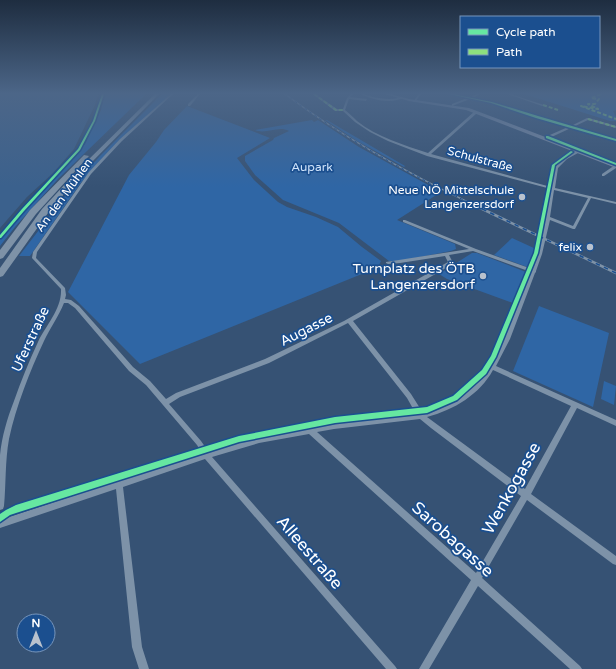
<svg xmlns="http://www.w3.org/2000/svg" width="616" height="669" font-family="'Varela Round',sans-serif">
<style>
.green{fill:#2f66a5}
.water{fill:#3b618d}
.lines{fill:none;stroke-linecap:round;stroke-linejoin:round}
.minor{fill:#7d92a8;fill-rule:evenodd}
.primary{fill:#7d8ea7;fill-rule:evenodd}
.motorway{fill:#7e92a7;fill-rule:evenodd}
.rail-far1-casing{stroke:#7e92a7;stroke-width:1.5}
.rail-casing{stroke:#7e92a7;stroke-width:2.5}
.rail-far1{stroke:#1b4f8f;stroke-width:1;stroke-dasharray:3;stroke-linecap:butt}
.rail{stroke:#1b4f8f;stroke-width:1.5;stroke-dasharray:4.5;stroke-linecap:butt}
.quiet{stroke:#8de07e;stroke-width:2;stroke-dasharray:4 2;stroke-linecap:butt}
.cycleway-casing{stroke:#1b4f8f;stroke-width:3}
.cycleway{fill:#66e7a1;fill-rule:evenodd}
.poi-dot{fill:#b9c2ce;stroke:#1b4f8f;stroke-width:1.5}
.labels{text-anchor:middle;stroke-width:3.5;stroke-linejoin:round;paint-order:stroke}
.far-street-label{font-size:12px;fill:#fff;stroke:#1b4f8f}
.far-park-label{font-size:12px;fill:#cfe3fa;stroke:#1b4f8f}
.far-poi-label{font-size:12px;fill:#fff;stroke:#1b4f8f;text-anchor:end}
.poi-label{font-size:14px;fill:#fff;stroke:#1b4f8f;text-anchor:end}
.street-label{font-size:14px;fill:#fff;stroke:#1b4f8f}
.near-street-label{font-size:17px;fill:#fff;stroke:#1b4f8f}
</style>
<rect width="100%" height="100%" fill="#365274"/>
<path class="green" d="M105,94H146L58,179L15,227L0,246V239L5,232L85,144L101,110Z
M162,94H171L97,164L80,184L30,256H19L72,187L99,157Z
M524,94H616V110L613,111L616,117V121H610Z
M187,106L270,138L237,158L254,180L278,202L287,207L316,217L338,227L362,247L381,261L379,265H384L140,364L68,292L129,175L156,142L164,130Z
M312,120L314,122L318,120L359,147L441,192L397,220L455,244L456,249L451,251L394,262L389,261L339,223L283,200L255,175L245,161V156L273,140L274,138L289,131C278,125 266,135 255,130Z
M325,120H327L405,166L404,167L357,141Z
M512,238L536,249L530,268L494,255Z
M472,253H477L526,272L513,303L447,279L439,274Z
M539,306L609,333L593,407L513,371Z
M604,381L616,386L614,405L601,399Z"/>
<path class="water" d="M0,94H98L95,105L74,149L53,173L27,197L0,228Z"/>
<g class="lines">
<path class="minor" d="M171,94H173L122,141L91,174L37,252L36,258L65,288L66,295L65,299L71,300L79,306L133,367L150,381L166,399L176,393L265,359L344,321L448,262L445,256L400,263L388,264L386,263V262L469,249L403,222V220H405L476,249L532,269C542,243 546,216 551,189L427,156L388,141L370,132L355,122L343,111H335L313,94H315L337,109H343L347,98L351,94H353L350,97L367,99L366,101L349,99L345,110C349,113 353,117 357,121C377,137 404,145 428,153L475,111H477V113L431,154L551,187C552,182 552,172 555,168C558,161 571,152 578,151V153L567,159L558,168L555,188L616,202V204L591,198L575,229H573L550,220L542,254L536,271V272L535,273L510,339L496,366L616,420V426L577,408L531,494L616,556V565L613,564L527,500L482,578L580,666L582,669H570L478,586L429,669H419L471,580L309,434L259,443L212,457L395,666L397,669H386L205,459L123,487L142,647L149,669H139L132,647L116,489L0,528V520L202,453L197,445L146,385L129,371L75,308L68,303H64C59,316 50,328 44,341C30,371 16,406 9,439C5,461 6,484 4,506L3,509L0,510C0,492 0,473 0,455C2,436 7,419 14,401C21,381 29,361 38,342C46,325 62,309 61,289L32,258L33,252L89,172L120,139ZM554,190L588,198L573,226L550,217ZM473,251L531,272L504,339L484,376L461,397L435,409L423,413L411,394L353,321L453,264V263L449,255ZM348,323L407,398L416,414L334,423L310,427L259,437L208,451L201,441L169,404L180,397L269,363ZM493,370L571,406L525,489L427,417C454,410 480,394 493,370ZM420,419L431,428L521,496L476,573L317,432L334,429Z
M198,94H200L190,106H188V104Z
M361,94C365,94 369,96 373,97C383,99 392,100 402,97L403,98C390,104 373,100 361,94Z
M419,94H421L415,102H413Z
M449,94C455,93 463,98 469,97C472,97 476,94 479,94V95L472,98L492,101L571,126L587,118H589L616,126V128L588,120L573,127L616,139V141L571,128L545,140H543V138L568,127L490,103L470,99L452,106V104L467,98Z
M508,94H510L544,105L542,106Z
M615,165H616V168L604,176H602V174Z"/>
<path class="primary" d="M385,94H390L409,99L469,108L616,164V168L466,110L409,101Z"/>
<path class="motorway" d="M155,94H159L85,169L48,213L3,276L0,277V268L42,209L81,167Z
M84,155L89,156L36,214L3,258L0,259V250L30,210Z"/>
<defs>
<path id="rail-far1" d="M285,94C345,139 409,174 476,206"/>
<path id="rail" d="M474,205L616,273"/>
</defs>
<use href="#rail-far1" class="rail-far1-casing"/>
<use href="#rail" class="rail-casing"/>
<use href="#rail-far1" class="rail-far1"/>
<use href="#rail" class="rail"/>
<path class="quiet" d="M314,94L336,110H344
M601,94L591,98L599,99L595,104H588L598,109L581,106L616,119
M543,105L558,110
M588,119L616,127"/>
<defs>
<path id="cycleway" d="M102,94H104L95,121L80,150L24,211L1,238H0V235L22,209L78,149L93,121Z
M449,94H452L492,102L538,116L616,139V141L536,118L491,103Z
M546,136H548L616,163V165L546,138Z
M571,151L573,152L555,165L538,253L496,357L486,374L457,400L427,413L335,423L239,442L16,513L10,515L0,522V514L6,510L16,505L239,436L335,417L427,407L453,396L482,370L491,356L534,253L552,165Z"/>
</defs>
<use href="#cycleway" class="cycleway-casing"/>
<use href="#cycleway" class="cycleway"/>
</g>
<linearGradient id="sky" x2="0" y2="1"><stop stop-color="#1e2d40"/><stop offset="0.5" stop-color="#4c6688"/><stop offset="1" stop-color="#4c6688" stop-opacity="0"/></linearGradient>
<rect width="616" height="187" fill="url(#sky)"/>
<g class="poi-dot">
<circle cx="522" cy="197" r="4"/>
<circle cx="590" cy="247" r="4"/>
<circle cx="483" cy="276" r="4"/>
</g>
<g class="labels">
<g class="far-street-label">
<text transform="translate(480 159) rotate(15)" y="4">Schulstraße</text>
<text transform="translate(64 195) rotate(-54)" y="4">An den Mühlen</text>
</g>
<g class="far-park-label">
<text x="312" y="171">Aupark</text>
</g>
<g class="far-poi-label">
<text x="514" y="194">Neue NÖ Mittelschule<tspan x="514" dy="14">Langenzersdorf</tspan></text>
<text x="582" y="251">felix</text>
</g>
<g class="poi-label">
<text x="475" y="273">Turnplatz des ÖTB<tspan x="475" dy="16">Langenzersdorf</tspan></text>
</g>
<g class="street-label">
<text transform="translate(306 329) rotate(-27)" y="5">Augasse</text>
<text transform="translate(30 339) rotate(-65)" y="5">Uferstraße</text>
</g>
<g class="near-street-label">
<text transform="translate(511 488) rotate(-61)" y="6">Wenkogasse</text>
<text transform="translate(453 539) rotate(42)" y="6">Sarobagasse</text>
<text transform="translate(310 552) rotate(49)" y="6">Alleestraße</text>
</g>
</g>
<rect x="460" y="16" width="140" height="52" fill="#1b4f8f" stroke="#7695bc"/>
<rect x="468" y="29" width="20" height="6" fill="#66e7a1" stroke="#7695bc"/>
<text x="496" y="36" font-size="12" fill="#ffffff">Cycle path</text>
<rect x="468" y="49" width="20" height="6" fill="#8de07e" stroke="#7695bc"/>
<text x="496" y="56" font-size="12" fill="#ffffff">Path</text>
<g transform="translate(36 633)"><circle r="19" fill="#1b4f8f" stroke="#7695bc"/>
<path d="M0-3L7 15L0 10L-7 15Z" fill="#b9c2ce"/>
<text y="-6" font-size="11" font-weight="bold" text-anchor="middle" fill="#ffffff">N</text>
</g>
</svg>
